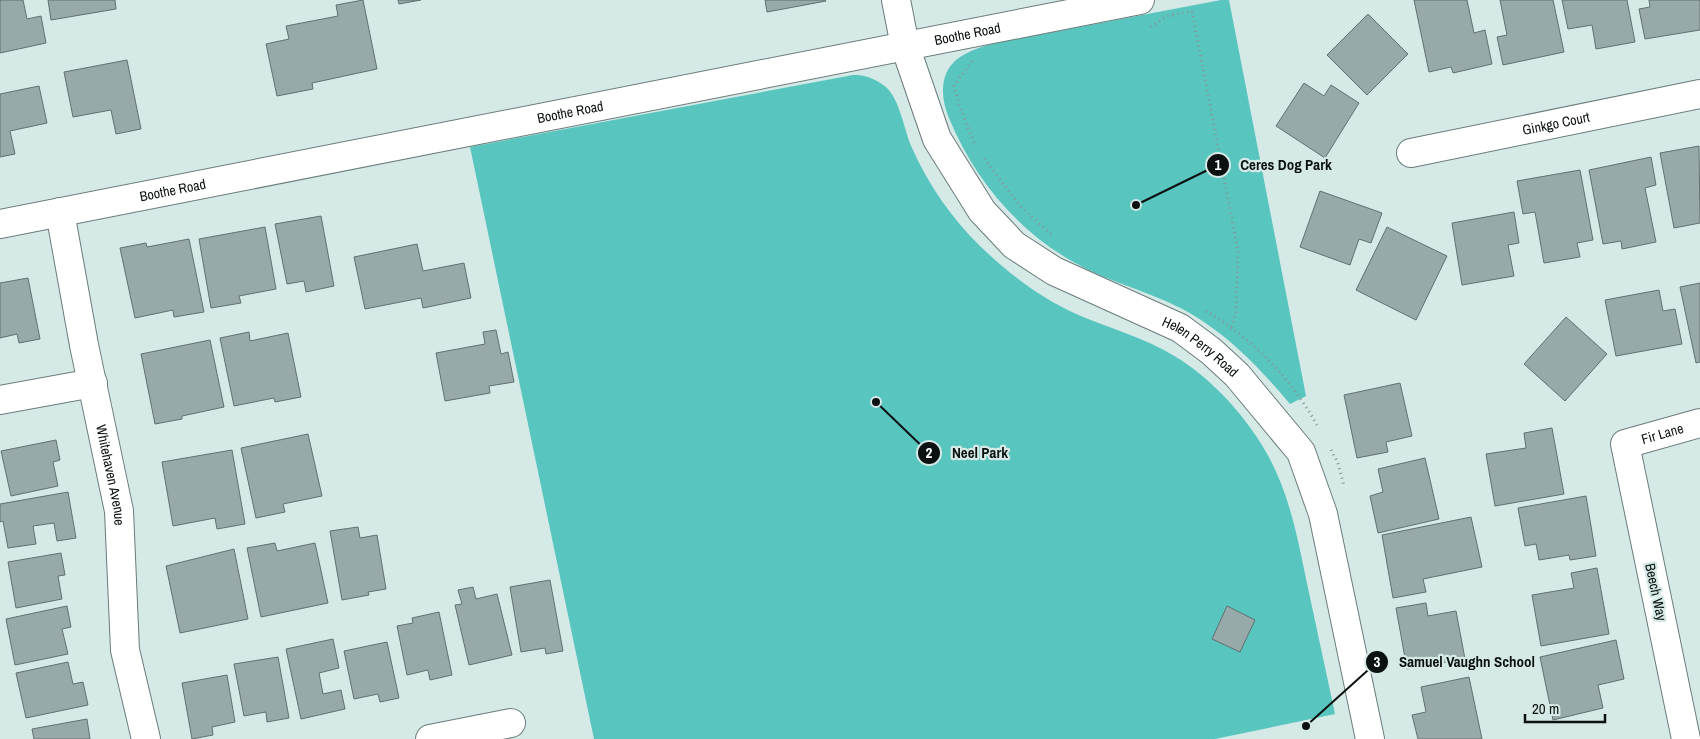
<svg xmlns="http://www.w3.org/2000/svg" width="1700" height="739" font-family="'Archivo Narrow',sans-serif">
<style>
.green{fill:#58c5bf}
.building{fill:#97a9a8;stroke:#607170}
.lines{fill:none;stroke-linecap:round;stroke-linejoin:round}
.minor-casing{stroke:#6a7c7b;stroke-width:30}
.path{stroke:#879694;stroke-width:3;stroke-dasharray:1 4;stroke-linecap:butt}
.minor{stroke:#fff;stroke-width:28}
.labels{text-anchor:middle;stroke-width:4.5;stroke-linejoin:round;paint-order:stroke}
.street-label{font-size:14px;fill:#0b1111;stroke:#d5e9e7}
.leader{fill:none;stroke:#0b1111;stroke-width:2}
.callout-dot{fill:#0b1111;stroke:#d5e9e7;stroke-width:2}
.mark-label{font-size:15px;text-anchor:middle;font-weight:bold;fill:#fff}
.callout-label{font-size:15px;text-anchor:middle;font-weight:bold;fill:#0b1111;stroke:#d5e9e7;stroke-width:4.5;stroke-linejoin:round;paint-order:stroke}
</style>
<rect width="100%" height="100%" fill="#d5e9e7"/>
<path class="green" d="M1221,0H1229L1306,396L1290,404C1263,372 1236,343 1201,320C1168,298 1131,289 1095,273C1027,242 977,186 949,118C940,97 939,71 960,57C984,41 1021,39 1048,33C1106,22 1163,11 1221,0Z
M853,75C865,74 879,80 888,89C901,104 904,130 912,148C928,184 952,219 980,246C1008,273 1039,297 1074,313C1108,328 1144,337 1176,357C1210,378 1239,409 1260,442C1289,487 1297,536 1308,588C1317,630 1326,672 1335,714L1215,739H594L470,147Z"/>
<path class="building" d="M0,0H23L27,19L41,16L46,43L0,53Z
M48,0H115L116,9L51,20Z
M363,0L377,69L312,83L313,89L277,96L266,44L289,39L286,26L338,16L336,5Z
M398,0H421L399,4Z
M765,0H825L826,1L767,12Z
M1414,0H1467L1474,33L1485,30L1492,64L1453,73L1451,67L1429,72Z
M1500,0H1553L1564,52L1503,65L1497,37L1507,35Z
M1562,0H1627L1635,42L1596,49L1592,25L1568,29Z
M1649,0H1700V30L1645,39L1639,9L1650,7Z
M1368,14L1408,54L1367,95L1327,55Z
M127,60L141,129L116,134L111,110L73,117L64,72Z
M1304,83L1324,96L1331,85L1359,103L1325,158L1276,126Z
M39,86L47,123L10,131L15,154L0,157V94Z
M1699,146L1700,223L1674,228L1660,153Z
M1651,157L1656,185L1645,188L1656,242L1622,249L1621,241L1603,244L1589,170Z
M1580,170L1593,240L1577,243L1580,257L1544,263L1535,212L1523,214L1517,181Z
M1320,191L1382,213L1371,243L1359,239L1350,265L1300,247Z
M1514,212L1519,243L1508,245L1514,276L1462,285L1452,223Z
M321,216L334,286L306,292L304,281L287,284L275,224Z
M265,227L276,289L239,296L241,303L211,308L199,239Z
M1387,227L1447,256L1416,320L1356,290Z
M189,239L204,312L174,317L173,310L135,318L120,248L146,243L147,247Z
M417,244L423,271L464,263L471,298L423,308L421,298L365,309L354,257Z
M28,278L40,339L19,343L17,334L0,338V283Z
M1700,283V362L1696,363L1680,287Z
M1659,290L1663,311L1675,309L1682,344L1616,356L1605,300Z
M1566,317L1607,354L1565,401L1524,364Z
M496,330L501,354L508,352L514,382L489,386L490,393L445,401L436,353L485,344L483,332Z
M249,332L250,341L288,333L301,397L275,402L274,398L234,406L220,338Z
M210,340L224,407L182,416V419L155,424L141,354Z
M1400,383L1412,436L1386,442L1388,452L1357,458L1344,395Z
M1552,428L1564,494L1495,506L1486,454L1526,448L1524,433Z
M308,434L322,496L283,504L285,512L256,518L241,448Z
M56,440L60,460L53,462L58,486L11,496L1,451Z
M232,450L245,524L217,529L215,518L173,526L162,462Z
M1425,458L1439,519L1378,533L1370,496L1383,492L1378,469Z
M68,492L76,538L57,541L54,523L33,526L36,544L8,548L3,521L0,522V504Z
M1586,496L1596,556L1570,560L1569,555L1539,560L1536,544L1525,546L1518,508Z
M1471,517L1482,567L1423,579L1426,592L1393,598L1382,535Z
M358,527L360,538L377,535L386,589L368,592L369,595L342,600L330,531Z
M275,543L277,551L315,543L328,603L261,617L247,548Z
M234,549L248,619L180,633L166,566Z
M61,553L65,575L58,576L62,599L16,608L8,562Z
M1597,568L1609,634L1541,646L1532,595L1574,588L1571,573Z
M550,580L563,651L546,654L545,648L521,652L510,587Z
M473,587L476,599L497,594L512,655L469,665L455,605L462,604L458,590Z
M1426,603L1428,616L1456,611L1465,659L1407,669L1396,608Z
M67,606L71,627L62,629L68,654L15,665L6,619Z
M1227,606L1255,620L1240,652L1212,639Z
M439,612L452,675L430,680L428,670L407,675L397,626L413,623L412,618Z
M333,639L339,668L319,673L323,694L341,690L345,709L301,719L286,649Z
M1616,640L1624,679L1598,685L1603,708L1553,720L1540,657Z
M387,642L399,698L380,702L378,694L354,699L344,651Z
M278,657L289,718L267,722L266,712L244,716L234,664Z
M68,662L73,684L83,682L88,705L26,718L16,673Z
M227,675L235,722L212,727L213,735L192,739L182,683Z
M1469,677L1482,739H1418L1412,715L1426,712L1421,687Z
M87,719L90,739H34L32,729Z"/>
<g class="lines">
<defs>
<g id="minor">
<path id="s1" d="M896,0L905,46L937,139L982,211L1014,245L1054,271L1180,328L1211,351L1237,375L1301,452L1323,514L1370,739"/>
<path id="s2" d="M1411,153L1700,94"/>
<path id="s3" d="M60,212L84,345L119,511L125,650L146,739"/>
<path id="s4" d="M0,224L1140,0"/>
<path d="M0,400L93,383"/>
<path d="M430,739L511,723"/>
<path id="s5" d="M1686,739L1625,444L1700,423"/>
</g>
</defs>
<use href="#minor" class="minor-casing"/>
<path class="path" d="M1151,27L1167,16L1192,11L1238,251L1236,312L1232,326L1229,330
M972,61L954,86L959,105L975,145
M984,159L1022,208L1051,234
M1206,311C1254,340 1291,378 1318,427
M1331,450L1338,463L1344,486"/>
<use href="#minor" class="minor"/>
</g>
<g class="labels">
<g class="street-label">
<text dy="5" stroke="none"><textPath href="#s4" startOffset="986">Boothe Road</textPath></text>
<text dy="5" stroke="none"><textPath href="#s4" startOffset="581">Boothe Road</textPath></text>
<text dy="5" stroke="none"><textPath href="#s2" startOffset="148">Ginkgo Court</textPath></text>
<text dy="5" stroke="none"><textPath href="#s4" startOffset="176">Boothe Road</textPath></text>
<text dy="5" stroke="none"><textPath href="#s1" startOffset="490">Helen Perry Road</textPath></text>
<text dy="5" stroke="none"><textPath href="#s5" startOffset="340">Fir Lane</textPath></text>
<text dy="5" stroke="none"><textPath href="#s3" startOffset="268">Whitehaven Avenue</textPath></text>
<text transform="translate(1656 592) rotate(78)" y="5">Beech Way</text>
</g>
</g>
<path class="leader" d="M1136 205L1218 165M876 402L929 453M1306 726L1377 662"/>
<g class="callout-dot">
<circle cx="1136" cy="205" r="5"/>
<circle cx="876" cy="402" r="5"/>
<circle cx="1306" cy="726" r="5"/>
<circle cx="1218" cy="165" r="12"/>
<circle cx="929" cy="453" r="12"/>
<circle cx="1377" cy="662" r="12"/>
</g>
<g class="mark-label">
<text x="1218" y="170">1</text>
<text x="929" y="458">2</text>
<text x="1377" y="667">3</text>
</g>
<g class="callout-label">
<text x="1286" y="170">Ceres Dog Park</text>
<text x="980" y="458">Neel Park</text>
<text x="1467" y="667">Samuel Vaughn School</text>
</g>
<path d="M1525 714v8h80v-8" fill="none" stroke="#0b1111" stroke-width="2.5"/>
<text x="1532" y="714" font-size="15" fill="#0b1111" stroke="#d5e9e7" stroke-width="4" paint-order="stroke">20 m</text>
</svg>
